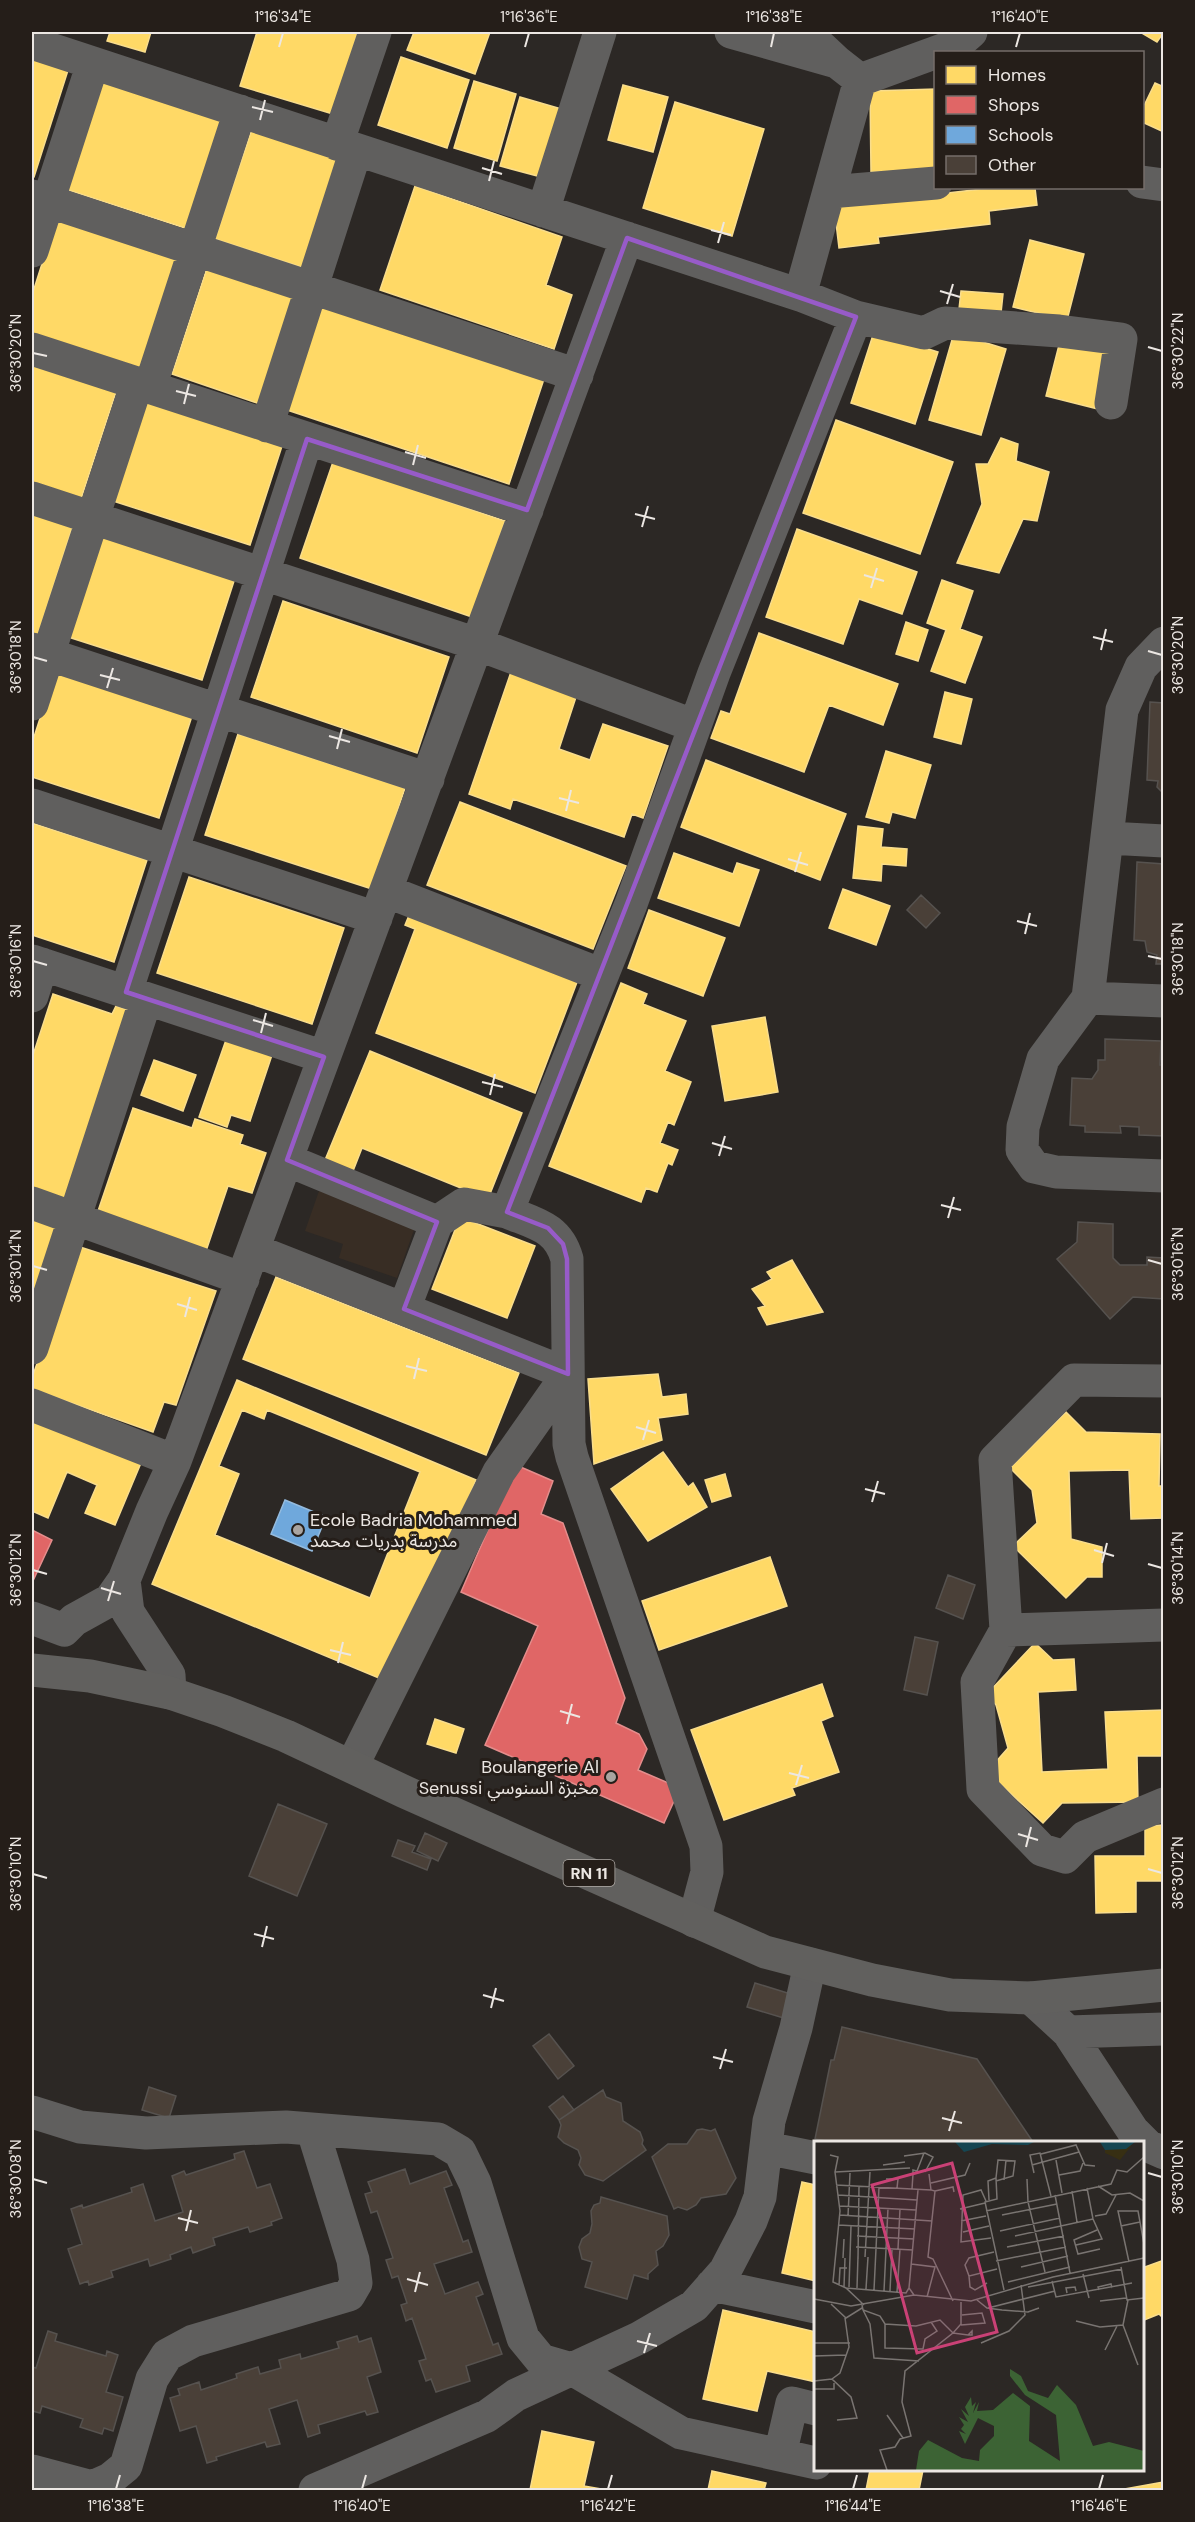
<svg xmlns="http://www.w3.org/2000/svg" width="1195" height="2522" font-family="'DM Sans','Noto Sans Arabic',sans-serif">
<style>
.built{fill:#382d24}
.homes{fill:#ffd966;stroke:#f9dd8c;stroke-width:1.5;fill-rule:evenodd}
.shops{fill:#e06666;stroke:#e48d8c;stroke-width:1.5}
.schools{fill:#6fa8dc;stroke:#94bbde;stroke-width:1.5}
.building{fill:#4a4038;stroke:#56524f;stroke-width:1.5}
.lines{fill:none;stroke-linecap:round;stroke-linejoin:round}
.minor{stroke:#605f5e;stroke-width:33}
.major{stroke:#61605e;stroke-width:33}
.marked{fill:none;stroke:#975bc8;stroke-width:4.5;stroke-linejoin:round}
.ticks{fill:none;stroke:#ece7e3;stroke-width:2}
.poi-dot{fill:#a9a4a0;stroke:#251e19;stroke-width:2}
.labels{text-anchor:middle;stroke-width:6;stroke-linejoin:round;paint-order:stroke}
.shield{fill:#251e19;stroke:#b0aba6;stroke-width:1.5}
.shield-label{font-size:16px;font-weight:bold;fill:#ece7e3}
.poi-label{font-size:18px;fill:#ece7e3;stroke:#251e19;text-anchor:start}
.inset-road{fill:none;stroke:#797471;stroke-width:1.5}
.view{fill:#ca4176;fill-opacity:0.15;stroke:#ca4176;stroke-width:3}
.inset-edge{fill:none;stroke:#ece7e3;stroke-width:3}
.neatline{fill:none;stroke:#ece7e3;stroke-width:2}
.ticks-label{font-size:15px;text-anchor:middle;fill:#ece7e3}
</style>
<rect width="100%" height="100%" fill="#2c2825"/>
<path class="built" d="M319,1191L416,1224L397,1278L339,1258L343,1244L305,1231Z"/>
<path class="homes" d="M110,32H151L145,52L107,41Z
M257,32H358L333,114L240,86Z
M414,32H490L475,74L407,50Z
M1140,32H1164L1157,42Z
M32,52L70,64L34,177H32Z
M401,57L469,80L447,148L378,125Z
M100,77L224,117L188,229L65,189Z
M474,81L516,94L497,161L454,148Z
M1155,83L1164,87V132L1142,122V110Z
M623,85L668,97L653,152L608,140Z
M936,89V171L871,172L870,91Z
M520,97L565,110L545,178L500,166Z
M675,102L764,129L732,236L643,208Z
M252,129L344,160L307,269L215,239Z
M415,186L562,237L546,285L572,295L554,349L380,290Z
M991,188H1035L1037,205L989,211L990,224L878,237L879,243L839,248L834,206Z
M57,217L178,257L142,369L32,333V295Z
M1030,240L1084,254L1067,320L1013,307Z
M208,265L300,296L263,405L172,374Z
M961,291L1003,294L1001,313L959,309Z
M317,303L544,379L509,484L281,408Z
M874,332L938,352L915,424L851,403Z
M954,333L1006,349L981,435L929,420Z
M1059,345L1112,349L1098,409L1046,396Z
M32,358L118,386L81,499L32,483Z
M146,399L283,443L250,545L113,501Z
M836,420L953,462L920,554L803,513Z
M1001,438L1018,444L1016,461L1049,472L1037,521L1023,519L999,573L957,563L982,504L976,464H988Z
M333,462L505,521L472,617L300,558Z
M32,508L74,522L38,635L32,633Z
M797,529L917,572L902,614L859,599L843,644L766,617Z
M98,534L235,578L202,680L65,636Z
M942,580L973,591L960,629L982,637L965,683L931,671L946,630L927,623Z
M283,601L449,657L417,753L251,697Z
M906,622L928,630L918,661L896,654Z
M759,633L898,684L883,725L829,705L804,772L711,738L721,711L730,714Z
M512,669L578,691L559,749L590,760L603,724L668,746L643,818L632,814L624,837L513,799L510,809L469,794Z
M55,672L192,716L159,818L32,777V743Z
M945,692L972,699L961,744L934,737Z
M238,734L405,788L372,889L205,835Z
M886,751L931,765L915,818L892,812L889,823L866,817Z
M706,760L846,814L820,880L681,827Z
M460,802L626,866L593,949L427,885Z
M32,823L147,860L114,962L32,935Z
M858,826L883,829L881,847L907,849L906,866L882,864L881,881L853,878Z
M674,853L733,874L737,863L759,870L739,926L658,898Z
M189,877L344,928L312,1024L157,973Z
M843,889L890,906L876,945L829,928Z
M649,910L725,938L703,996L628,968Z
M410,913L579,977L535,1093L376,1033L415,929L405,925Z
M621,983L647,994L643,1004L686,1021L665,1071L691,1082L674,1125L668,1122L660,1143L678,1150L672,1165L668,1163L657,1192L646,1188L641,1202L549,1166Z
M53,994L112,1014L116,1006L135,1012L70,1202L32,1189V1058Z
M765,1017L778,1092L725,1101L712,1026Z
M226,1040L272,1055L250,1121L231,1115L227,1127L199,1117Z
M370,1051L522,1113L488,1199L362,1148L353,1171L325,1160Z
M154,1060L196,1075L183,1111L141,1095Z
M133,1108L192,1128L195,1119L243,1135L240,1144L266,1153L252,1193L228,1186L206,1251L97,1214Z
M32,1216L59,1225L32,1308Z
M460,1217L535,1246L507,1318L432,1289Z
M77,1246L216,1291L176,1405L164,1402L153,1432L32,1389V1378Z
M792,1260L823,1312L767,1325L758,1308L765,1306L752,1289L772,1279L767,1272Z
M276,1277L519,1373L486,1455L243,1359Z
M658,1374L662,1397L686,1394L688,1414L658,1418L662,1440L594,1464L588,1379Z
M237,1380L476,1480L391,1683L152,1584ZM242,1410L264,1419L267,1410L420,1472L370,1598L215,1535L239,1474L219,1466Z
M1066,1412L1086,1432L1160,1434L1159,1486H1164V1518L1131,1519L1129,1470L1069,1471L1071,1539L1102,1547V1577H1087L1066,1598L1013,1546L1037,1523L1032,1490L1010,1468Z
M32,1417L141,1463L115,1525L85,1513L97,1485L67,1472L48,1518L32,1511Z
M663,1452L688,1487L693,1483L707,1507L648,1541L611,1489Z
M725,1474L731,1496L712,1502L705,1480Z
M770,1557L787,1606L659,1650L642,1601Z
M1035,1643L1053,1660L1074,1659L1076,1690L1038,1692L1042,1772L1108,1769L1105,1712L1164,1710V1756H1137L1138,1802L1062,1803L1043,1823L987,1772L1008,1748L996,1705L986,1695Z
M822,1684L833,1716L821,1721L839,1772L792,1788L795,1795L724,1820L691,1730Z
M435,1719L464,1729L456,1753L427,1744Z
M1164,1825V1881H1136V1912L1096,1913L1095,1856H1145V1826Z
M802,2182L816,2185V2281L782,2273Z
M1164,2260V2319L1159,2314L1142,2321V2268Z
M723,2310L816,2332V2382L767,2371L757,2411L703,2399Z
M542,2431L594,2442L584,2486L607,2490H530Z
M870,2470H923L919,2490H866Z
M712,2471L766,2483L764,2490H708Z
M1164,2482V2490H1119Z"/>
<path class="shops" d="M516,1465L553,1481L541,1514L563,1523L625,1698L616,1723L639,1734L647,1749L638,1770L680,1788L664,1823L485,1745L538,1626L461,1592Z
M32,1530L52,1540L32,1583Z"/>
<path class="schools" d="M285,1500L326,1517L312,1551L271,1534Z"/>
<path class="building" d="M1150,702L1164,703V794L1157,787L1158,781L1147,780Z
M1137,862L1164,864V964H1156L1157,955L1147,952L1145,941L1134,940Z
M921,895L940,913L926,928L907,910Z
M1105,1039L1161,1041L1160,1065H1164V1136L1139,1135V1127L1120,1126L1121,1133L1085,1132V1126L1070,1125L1072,1078L1092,1079L1098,1070V1060H1105Z
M1078,1222L1113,1224V1258L1120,1265H1147V1257L1164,1258V1299L1133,1297L1110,1319L1057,1259L1077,1242Z
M948,1575L975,1585L963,1619L936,1608Z
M915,1637L938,1642L927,1695L904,1690Z
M278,1804L327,1824L297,1896L249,1876Z
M425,1833L447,1843L438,1861L417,1851Z
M398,1840L415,1846L412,1852L431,1859L427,1870L392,1856Z
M755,1983L794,1995L787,2019L747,2007Z
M842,2027L977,2059L1033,2142H832L815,2139L831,2060H834Z
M549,2034L574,2066L558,2079L533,2046Z
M149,2087L176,2096L169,2118L142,2110Z
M603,2090L606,2097L621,2103L623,2121L640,2132L643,2140L642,2144L646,2150L603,2181L585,2175L579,2165L581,2158L578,2150L564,2143L558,2137L561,2125L559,2120Z
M563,2096L574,2110L559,2120L549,2107Z
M702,2129L711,2131L715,2129L736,2178L726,2194L701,2198L696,2205L687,2210L678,2207L674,2209L652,2157L668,2144H687L697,2130Z
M244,2151L257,2188L270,2184L282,2218L271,2222L272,2225L250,2232L248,2227L213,2238L215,2245L193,2253L191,2247L170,2255L171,2259L150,2266L148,2259L111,2271L113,2277L89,2285L88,2281L80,2284L68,2249L82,2244L71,2209L82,2205L83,2208L132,2192L131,2188L143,2184L155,2221L183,2212L172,2176L184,2171L186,2175L235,2159L234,2154Z
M405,2169L410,2184L446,2171L452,2185L444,2188L463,2242L468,2240L472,2252L434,2264L445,2294L478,2282L483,2294L476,2297L493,2345L498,2343L502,2354L466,2366L470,2381L436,2392L431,2379L426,2381L419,2361L426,2359L412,2318L406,2321L401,2305L407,2303L398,2276L392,2278L386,2260L393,2258L377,2211L371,2213L365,2194L372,2192L368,2182Z
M601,2197L667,2216L669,2235L663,2246L656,2251L658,2265L648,2274V2279L634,2275L627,2299L585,2287L592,2262L582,2259L579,2247L582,2239L590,2233L592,2224L591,2211L594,2205L600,2203Z
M48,2331L57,2334L55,2341L106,2356L107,2351L118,2355L106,2392L123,2397L113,2431L104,2428L102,2434L80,2427L83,2419L42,2406L40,2413L32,2411V2367L36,2368Z
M357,2336L359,2342L371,2338L381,2372L367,2377L378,2412L367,2415L365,2411L318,2425L320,2433L308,2437L297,2400L269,2409L280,2444L267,2447L265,2442L216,2457L217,2460L207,2463L196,2426L180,2431L170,2398L180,2395L178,2389L199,2382L201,2390L237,2378L236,2374L258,2367L260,2374L281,2368L279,2360L300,2354L301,2359L339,2348L337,2342Z"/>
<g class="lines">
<path class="minor" d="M731,32L837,62L805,32
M32,43L800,295L856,317L714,673L631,904L507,1212C536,1224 558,1227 567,1259L569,1444L572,1457L706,1846L707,1872L694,1921
M860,80L956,45L971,32
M337,144L375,32
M1142,182L1164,185
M829,192L936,183
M32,196L577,375
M543,211L600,32
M32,251L93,63
M800,295L860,80L837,62
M856,317L924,333L945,323L1059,331L1121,339L1111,403
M32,349L527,510
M150,387L240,111
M267,426L356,150
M32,498L477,644L695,726
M1164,643L1141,667L1122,710L1088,998L1043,1059L1023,1127L1022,1150L1034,1167L1056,1172L1164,1176
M32,649L428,779
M32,704L137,383
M32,805L376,918
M1108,838L1164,841
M386,891L602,975
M32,961L324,1057
M126,992L307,439
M32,996L42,964
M1088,998L1164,1001
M287,1160L437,1222L404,1309
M32,1203L243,1279
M437,1222L464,1204L507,1212
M254,1250L568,1374L499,1472L352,1766
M32,1348L146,999
M32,1405L175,1461
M124,1580L128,1612L169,1675L170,1693
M32,1618L64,1630L74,1620L110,1600L124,1580L152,1511L175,1461L627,238
M1164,1625L1006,1630L977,1682L983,1789L1042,1850L1065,1857L1085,1837L1164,1804
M1006,1630L995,1460L1074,1380L1164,1381
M1031,1998L1068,2032L1133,2131L1148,2146L1164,2153
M1068,2032L1164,2029
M32,2112L80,2127L146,2133L286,2127L438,2139L460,2152L475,2183L523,2338L541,2360L572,2369L639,2338L694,2306L725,2271L751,2221L760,2197L769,2121L796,2028L810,1964
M766,2148L816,2158
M712,2285L816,2307
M780,2455L792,2403L816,2409
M32,2471L92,2487L110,2479L126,2466L152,2379L167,2355L193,2341L349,2295L356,2283L353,2260L313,2131
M315,2490L487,2416L516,2395L572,2369L681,2433L816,2463"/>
<path class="major" d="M32,1670L90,1676L170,1693L223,1711L286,1736L405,1792L765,1952L872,1980L950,1995L1031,1998L1164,1985"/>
</g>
<path class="marked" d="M627,238L856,317L507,1212L548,1228L563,1244L567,1259L568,1374L404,1309L437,1222L287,1160L324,1057L126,992L307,439L527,510Z"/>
<path class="ticks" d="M279,47L283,33M525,47L529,33M771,47L774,33M1016,47L1020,33M252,107L273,112M260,120L265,100M482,168L502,174M489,181L494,161M711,230L731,235M718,243L724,222M940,291L960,297M947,304L953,284M1148,347L1162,351M33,353L47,356M176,391L196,396M184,404L189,384M405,452L426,458M413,465L418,445M635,514L655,519M642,527L648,506M864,575L884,581M871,588L877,568M1093,637L1113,642M1101,650L1106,629M1148,651L1162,655M33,657L47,661M100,675L120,680M107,688L113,668M329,736L350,742M337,749L342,729M559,798L579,803M566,811L571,790M788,859L808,865M795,872L801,852M1017,921L1037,926M1025,934L1030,913M1148,956L1162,959M33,961L47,965M253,1020L273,1026M261,1033L266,1013M482,1082L503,1087M490,1095L495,1074M712,1143L732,1149M719,1156L725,1136M941,1205L961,1210M948,1218L954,1197M1148,1260L1162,1264M33,1266L47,1270M177,1304L197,1310M185,1317L190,1297M406,1366L427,1371M414,1379L419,1358M636,1427L656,1433M643,1440L649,1420M865,1489L885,1494M872,1502L878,1481M1094,1550L1114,1556M1102,1563L1107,1543M1148,1564L1162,1568M33,1570L47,1574M101,1588L121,1594M108,1601L114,1581M330,1650L351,1655M338,1663L343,1642M560,1711L580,1717M567,1724L572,1704M789,1773L809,1778M796,1785L802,1765M1018,1834L1038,1840M1026,1847L1031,1827M1148,1869L1162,1873M33,1874L47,1878M254,1934L274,1939M262,1947L267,1926M483,1995L504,2001M491,2008L496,1988M713,2057L733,2062M720,2069L726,2049M942,2118L962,2123M949,2131L955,2111M1148,2173L1162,2177M33,2179L47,2183M178,2218L198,2223M186,2231L191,2210M407,2279L428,2285M415,2292L420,2272M637,2341L657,2346M644,2353L650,2333M116,2489L120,2475M362,2489L366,2475M608,2489L612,2475M853,2489L857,2475M1099,2489L1103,2475"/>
<g class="poi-dot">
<circle cx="298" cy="1530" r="6"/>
<circle cx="611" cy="1777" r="6"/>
</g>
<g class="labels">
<rect class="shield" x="563.5" y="1860" width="51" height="26" rx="4.5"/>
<g class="shield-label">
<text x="589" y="1879">RN 11</text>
</g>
<g class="poi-label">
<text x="310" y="1526">Ecole Badria Mohammed<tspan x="310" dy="21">مدرسة بدريات محمد</tspan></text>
<text x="599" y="1773" text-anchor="end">Boulangerie Al<tspan x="599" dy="21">Senussi مخبزة السنوسي</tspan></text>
</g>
</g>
<g transform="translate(814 2141)">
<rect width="330" height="330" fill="#2c2825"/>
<path d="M196,228L207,235L214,250L234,257L243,244L262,264L279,305L295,301L330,310V329H102L105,310L114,299L148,317L165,320L166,309L180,295V285L164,277L151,303L145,290L152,293L147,288L150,284L145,276L154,281L147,268L155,275L151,266L157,256L158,265L162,261L159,272L165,261L163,270L179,269L199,252L216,265L215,300L246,320L242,274L211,254L196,235Z" fill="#3c6334"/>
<path d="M318,4L306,19L291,12V9Z" fill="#372f13"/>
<path d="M141,1H220L214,4L178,3L150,11ZM286,1H321L312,8L291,9Z" fill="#164652"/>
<path class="inset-road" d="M227,13L262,4L271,24L281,25M16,14L24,16L21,31L26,70L19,141L32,147L50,164M90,15L111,12L119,16L111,31M242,19L248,52M69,24L91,21M218,24L265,11M103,30L110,12M21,31L96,27M220,32L216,14L226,12L237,55M115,33L117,49L121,50L114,116L119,118L139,160M245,34L266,30L269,22M72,38H84L83,47M213,38L214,61L231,131M190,39L192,19M182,40L199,35L201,20L184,19L182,37L183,58L171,61L190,149M117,42L151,34L156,22M22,44L117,49M284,45L298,54L316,52L330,60M98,48L99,33V29L103,30L99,33M121,50L139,46L140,51M258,50L263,81M24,54L103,59M241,54L256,132M175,59L174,40L182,37M172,60L167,49L149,54L147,101L177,97M25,65L102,69M146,68L171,62M172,70L297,43L303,29L313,31L330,16M26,74L118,80M188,74L243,63M34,75L36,32M281,75L292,73L302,54M147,80L172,75M24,84L101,88M307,85L326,81M283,89L260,99L264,113L286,108M186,90L246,77M149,91L175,85M43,95L100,98M201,95L279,78M262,104L288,98L279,78L273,47M42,106L99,109M193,106L250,95M84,108L86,68M51,116L56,31M29,117L30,98M44,118L45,45M182,120L252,106M315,121L304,70H324L330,103M97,123L121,126L113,156M207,126L254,115M307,126L313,159L330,157M269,133L275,157M155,135L151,124L155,117L180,111M238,140L242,156L318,142M194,141L256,126M173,142L161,149L156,146L155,135L183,128M25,145L26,127H33M30,146L31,117M35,146L37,85M214,146L308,128M32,147L92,152L95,147M43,147L44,115M52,148L54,116M60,149L65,46M285,149L284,146L297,143L298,147M70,150L74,67M76,150L78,108M83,151L86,108M253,152L252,147L261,146L262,150M100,154L95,147L104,49M0,158L37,165L100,154L157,160L239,136L330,117M163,159L173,167L188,169L214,171L225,167M286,160L312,157M17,163L32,177L48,167M48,164L49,169L66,175L71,183L102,185L126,179L139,192L147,183V161M174,167L241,150M49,169L56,183L60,217L105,220M262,180L286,186L309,184L314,159M71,183V207L109,208L111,198L123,190L117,181M147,184L171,182L168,172L148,174M309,184L324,224M0,202H36M167,202L195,190L211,174L207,144M291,209L303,185M0,215L32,214M0,240L18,238M0,248H20V242M73,274L89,297M23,279L43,277L37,256L18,238L26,232L35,206L31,177M73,329L66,309L81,306L86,298L97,295L88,261L91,230L139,192L154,194L158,190V194H154"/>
<path class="view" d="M138,22L183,191L103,212L58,44Z"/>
<rect width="330" height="330" class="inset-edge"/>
</g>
<rect width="1195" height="2522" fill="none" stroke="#251e19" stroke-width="66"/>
<rect x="934" y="51" width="210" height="138" fill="#251e19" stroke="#756e6a" stroke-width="1.5"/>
<rect x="946" y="66" width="30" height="18" fill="#ffd966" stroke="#756e6a" stroke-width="1.5"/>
<text x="988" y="81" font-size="18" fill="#ece7e3">Homes</text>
<rect x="946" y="96" width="30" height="18" fill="#e06666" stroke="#756e6a" stroke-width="1.5"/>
<text x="988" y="111" font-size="18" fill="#ece7e3">Shops</text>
<rect x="946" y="126" width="30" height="18" fill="#6fa8dc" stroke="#756e6a" stroke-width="1.5"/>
<text x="988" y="141" font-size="18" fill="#ece7e3">Schools</text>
<rect x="946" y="156" width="30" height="18" fill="#4a4038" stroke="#756e6a" stroke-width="1.5"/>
<text x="988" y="171" font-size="18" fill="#ece7e3">Other</text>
<rect x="33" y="33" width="1129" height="2456" class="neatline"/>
<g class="ticks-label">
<text x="283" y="22">1°16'34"E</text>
<text x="529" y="22">1°16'36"E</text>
<text x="774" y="22">1°16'38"E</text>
<text x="1020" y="22">1°16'40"E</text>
<text transform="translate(1178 351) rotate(-90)" y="5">36°30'22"N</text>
<text transform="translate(16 353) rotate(-90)" y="5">36°30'20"N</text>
<text transform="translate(1178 655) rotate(-90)" y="5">36°30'20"N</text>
<text transform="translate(16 657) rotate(-90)" y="5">36°30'18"N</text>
<text transform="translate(1178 959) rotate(-90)" y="5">36°30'18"N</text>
<text transform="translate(16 961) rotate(-90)" y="5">36°30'16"N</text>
<text transform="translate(1178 1264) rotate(-90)" y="5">36°30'16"N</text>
<text transform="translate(16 1266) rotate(-90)" y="5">36°30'14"N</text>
<text transform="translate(1178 1568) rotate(-90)" y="5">36°30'14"N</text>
<text transform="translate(16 1570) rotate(-90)" y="5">36°30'12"N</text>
<text transform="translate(1178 1873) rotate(-90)" y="5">36°30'12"N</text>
<text transform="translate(16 1874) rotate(-90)" y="5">36°30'10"N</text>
<text transform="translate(1178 2177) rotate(-90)" y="5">36°30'10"N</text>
<text transform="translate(16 2179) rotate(-90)" y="5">36°30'08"N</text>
<text x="116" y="2511">1°16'38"E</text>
<text x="362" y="2511">1°16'40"E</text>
<text x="608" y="2511">1°16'42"E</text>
<text x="853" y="2511">1°16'44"E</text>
<text x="1099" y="2511">1°16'46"E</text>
</g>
</svg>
